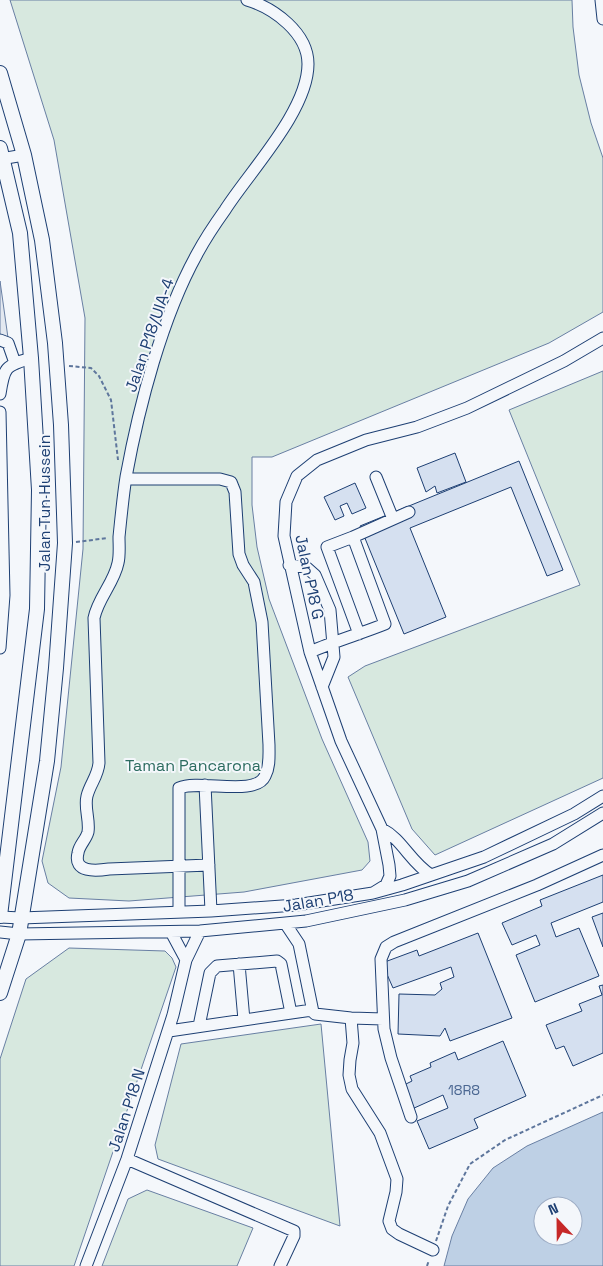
<svg xmlns="http://www.w3.org/2000/svg" width="603" height="1266" font-family="'Space Grotesk',sans-serif">
<style>
.green{fill:#d7e8df;stroke:#687fa3}
.parking{fill:#e3e8f0;stroke:#687fa3}
.water{fill:#bed0e5;stroke:#687fa3;fill-rule:evenodd}
.building{fill:#d5e0f0;stroke:#1d3f73}
.lines{fill:none;stroke-linecap:round;stroke-linejoin:round}
.minor-casing{stroke:#1d3f73;stroke-width:13}
.major-casing{stroke:#1d3f73;stroke-width:16}
.path{stroke:#5e769c;stroke-width:2;stroke-dasharray:4 2.5;stroke-linecap:butt}
.minor{stroke:#f4f7fb;stroke-width:11}
.major{stroke:#f4f7fb;stroke-width:14}
.labels{text-anchor:middle;stroke-width:4;stroke-linejoin:round;paint-order:stroke}
.number-label{font-size:14px;fill:#4b6792}
.street-label{font-size:16px;fill:#1d3f73;stroke:#f4f7fb}
.park-label{font-size:16px;fill:#2c6c60;stroke:#f4f7fb}
</style>
<rect width="100%" height="100%" fill="#f4f7fb"/>
<path class="green" d="M10,0H572L573,27L579,75L591,123L603,158V312L549,343L272,457H252V505L257,547L269,599L322,739L368,842L370,861L362,870L244,892L129,901L69,898L48,883L42,861L61,767L83,549L85,318L54,140Z
M603,371V778L435,855L412,829L348,677L365,666L580,585L509,410Z
M69,948L165,951L172,958L176,967L74,1266H0V1059L26,979Z
M321,1024L340,1226L158,1159L155,1145L181,1044Z
M147,1190L253,1228L237,1266H102L128,1199Z"/>
<path class="parking" d="M0,281L9,345H0Z"/>
<path class="water" d="M603,1112V1266H444L452,1236L468,1199L493,1168L527,1146ZM543,1206H573V1236H543Z"/>
<path class="building" d="M455,453L466,482L437,493L435,486L426,492L417,468Z
M519,461L563,570L547,576L511,487L410,528L446,617L404,634L360,526Z
M355,483L366,508L352,514L347,503L340,506L344,516L335,520L324,497Z
M603,875V902L551,923L556,937L579,928L599,976L535,1002L516,955L540,945L536,935L512,945L502,923L542,906L540,900Z
M603,913V947L592,917Z
M478,933L512,1018L450,1041L445,1028L440,1036L398,1034L399,994L435,995L442,989L440,983L454,977L451,967L393,988L382,963L417,950L419,956Z
M603,985V1053L573,1066L564,1046L556,1049L546,1025L582,1011L579,1004L602,995L599,986Z
M503,1041L526,1096L474,1119L478,1128L429,1149L417,1121L448,1108L443,1095L412,1109L402,1086L412,1081L410,1076L431,1067L430,1063L455,1052L458,1060Z"/>
<g class="lines">
<defs>
<path id="minor" d="M601,0L603,19
M0,159L24,155
M0,340L8,343L15,363
M0,394C4,367 5,366 31,358
M0,412L4,595L0,648
M376,477L393,519
M126,479H220L231,482L235,492L239,554L243,565L254,582L262,622L269,745C269,756 270,767 265,776C256,797 199,779 179,788V912
M353,537L409,512
M289,565L306,567L315,575L330,610L334,657L322,687
M310,652C335,641 360,634 385,624L353,537L327,547L359,634
M205,785L211,911
M382,829C402,839 411,863 431,875
M209,865L109,869C96,871 73,873 78,853C79,845 86,840 88,832C90,820 84,808 87,796C90,784 98,776 99,763L94,618C98,598 114,583 118,563C120,555 119,545 119,537C121,517 123,496 126,477C139,406 162,317 197,254C205,239 215,224 225,210C249,172 308,111 308,64C308,33 274,8 247,0
M373,893L386,885L390,876L389,865L382,829L341,741L310,652L284,536L286,502L297,476L317,460L366,440L417,427L467,408L564,361L603,338
M0,917L21,918L211,911L296,905L373,893L402,885L484,857L574,814L603,796
M285,923L299,944L313,1012L315,1014L351,1018L383,1019
M0,932L19,934L200,931L306,921L405,900L468,881L553,844L603,813
M171,932L186,960
M239,964L244,1020
M351,1018L353,1043L350,1060L349,1075L352,1089L380,1133L397,1179L396,1192L389,1221L392,1229L399,1234L433,1250
M199,1026L210,973L217,966L277,961L281,964L291,1013
M169,1031L312,1010
M411,1117L391,1058L384,1029L381,959L386,947L394,942L537,885L603,855
M127,1159L294,1231V1236L280,1266
M86,1266L127,1159L173,1015L186,960L200,931"/>
<path id="major" d="M0,73L24,155L42,240L55,343L61,425L65,543L56,668L47,761L19,934L0,993
M0,148L20,233L31,358L39,490L37,609L0,916"/>
</defs>
<use href="#minor" class="minor-casing"/>
<use href="#major" class="major-casing"/>
<path class="path" d="M69,366L91,368L99,376L111,400L118,460
M76,542L108,538
M436,1241L448,1206L470,1164L505,1140L603,1095
M427,1266L429,1260"/>
<use href="#minor" class="minor"/>
<use href="#major" class="major"/>
</g>
<g class="labels">
<g class="number-label">
<text x="464" y="1095">18R8</text>
</g>
<g class="street-label">
<text transform="translate(149 335) rotate(-71)" y="6">Jalan P18/UIA-4</text>
<text transform="translate(44 503) rotate(-90)" y="6">Jalan Tun Hussein</text>
<text transform="translate(310 577) rotate(78)" y="6">Jalan P18 G</text>
<text transform="translate(318 900) rotate(-10)" y="6">Jalan P18</text>
<text transform="translate(126 1110) rotate(-72)" y="6">Jalan P18 N</text>
</g>
<g class="park-label">
<text x="193" y="771">Taman Pancarona</text>
</g>
</g>
<g transform="translate(558 1221) rotate(338)"><circle r="24" fill="#f4f7fb" stroke="#9eadc5"/>
<path d="M0-4L9 19L0 12L-9 19Z" fill="#c62828"/>
<text y="-8" font-size="14" font-weight="bold" text-anchor="middle" fill="#1d3f73">N</text>
</g>
</svg>
